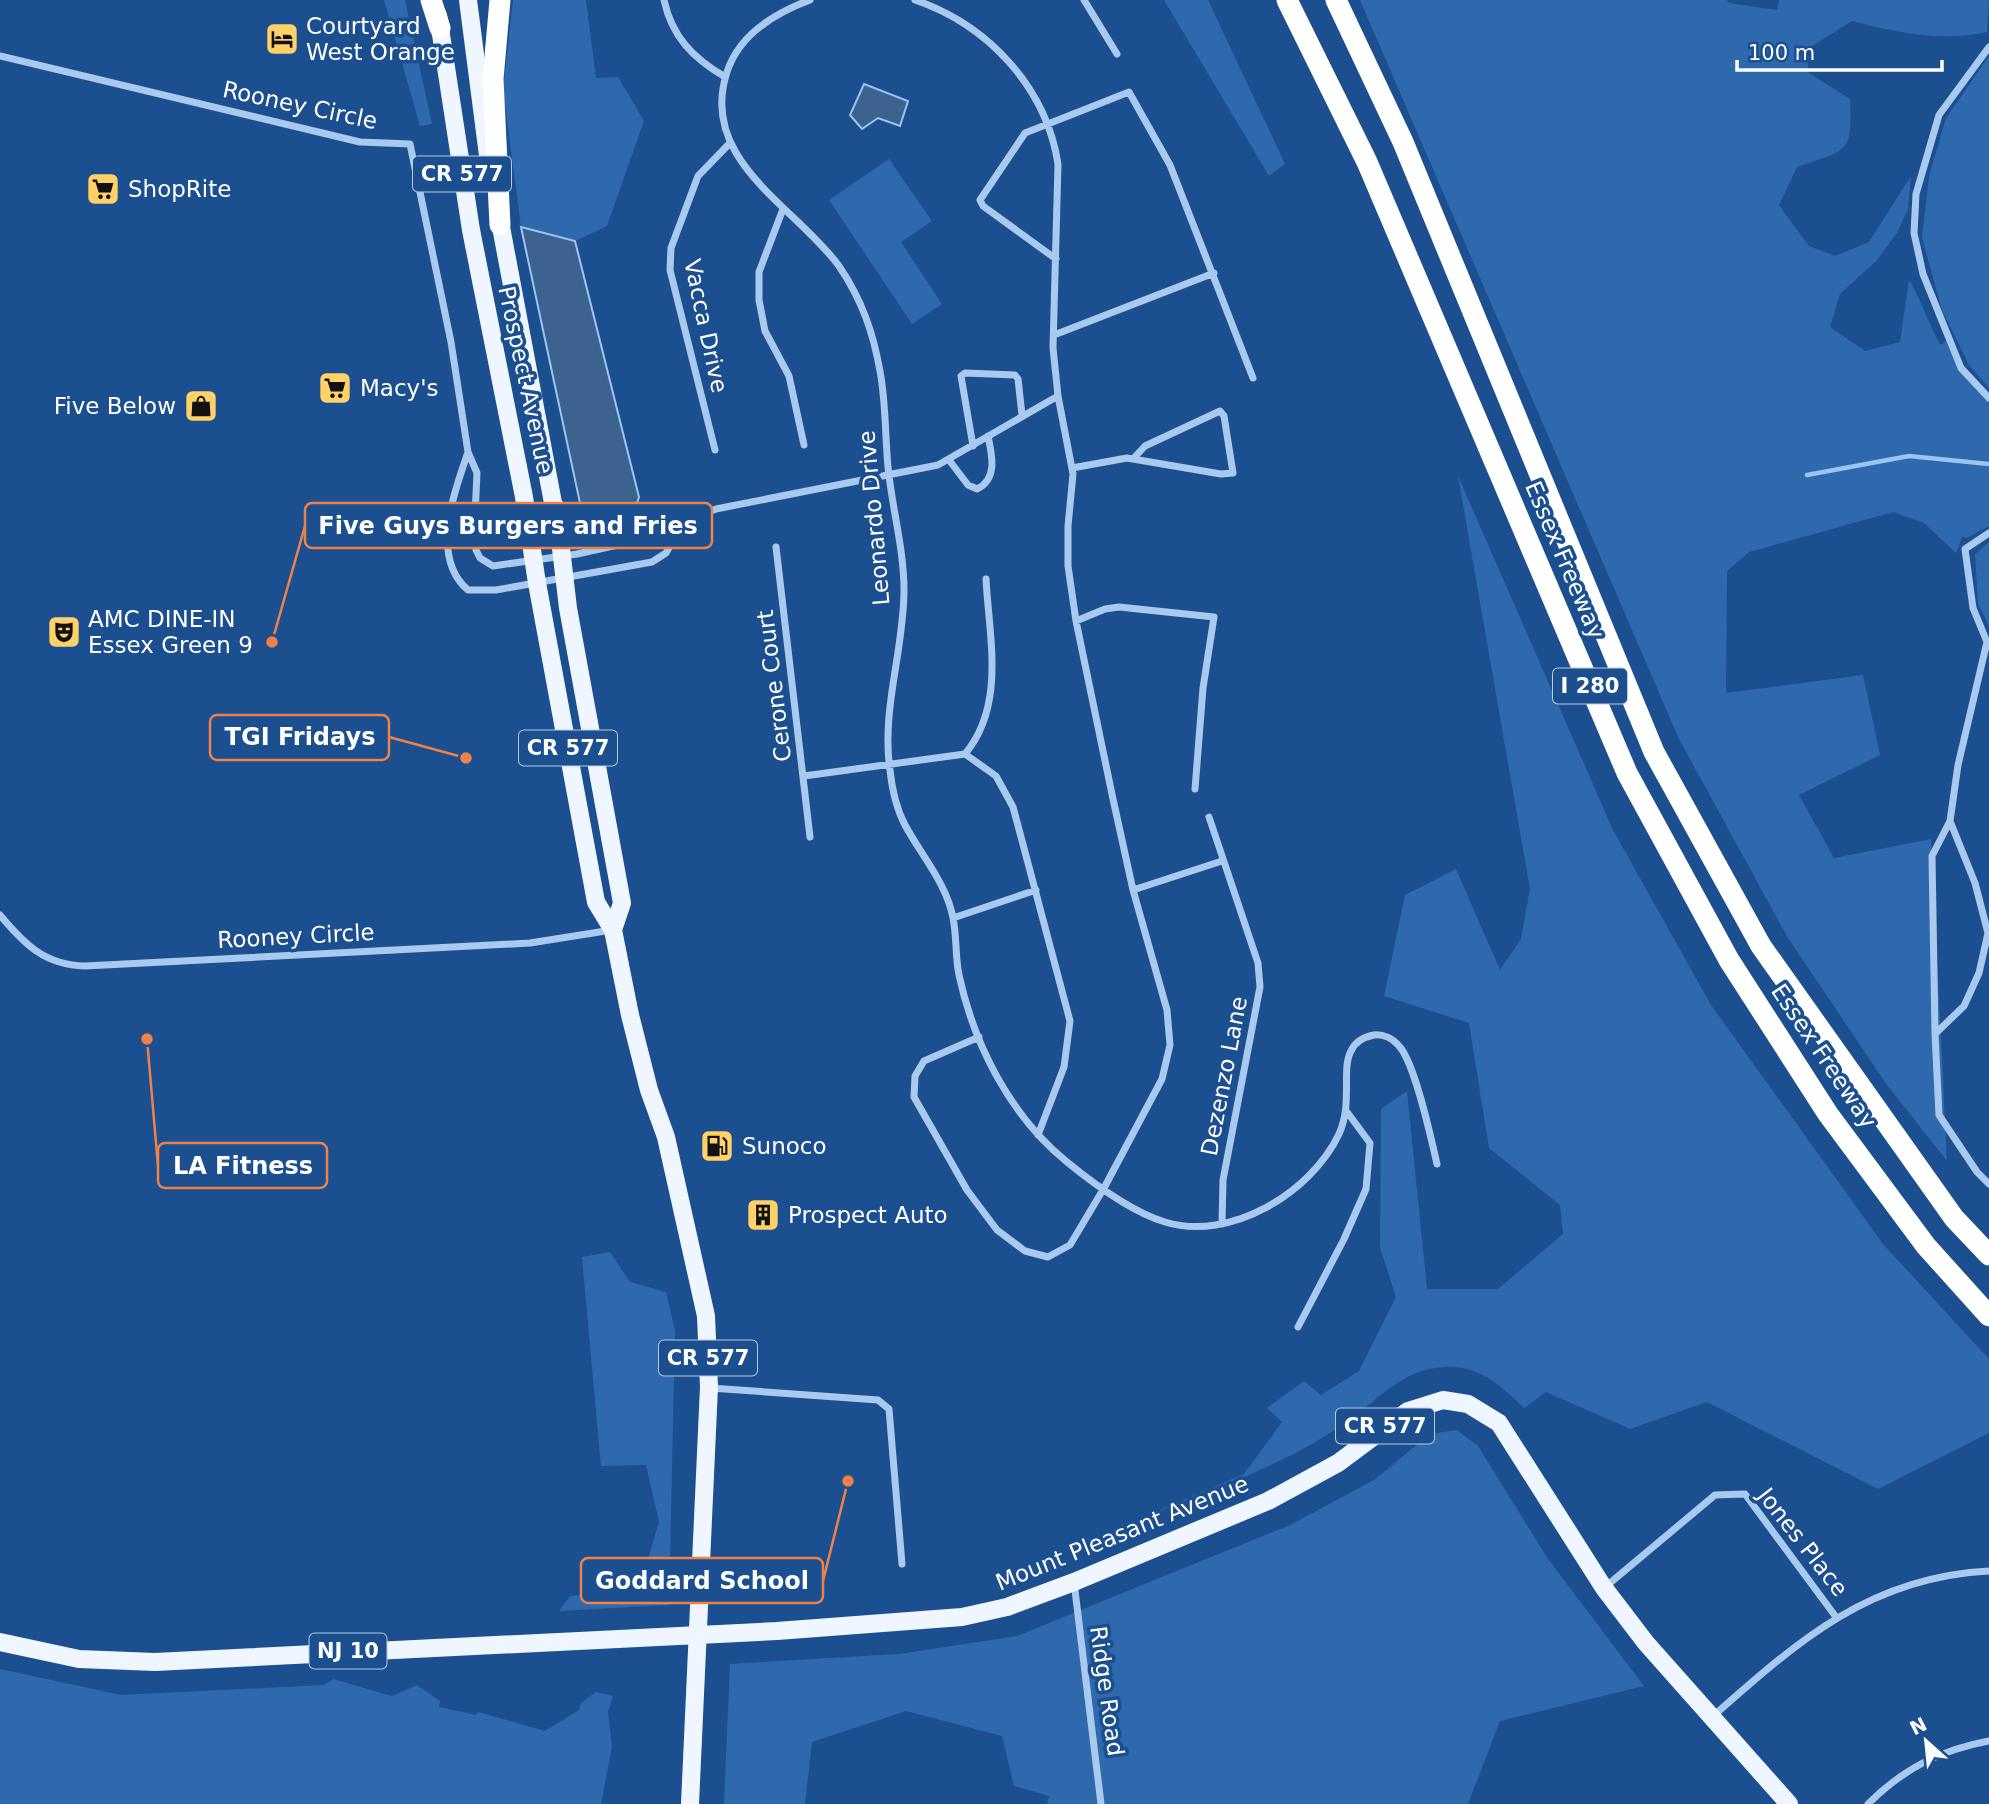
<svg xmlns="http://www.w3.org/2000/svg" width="1989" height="1804" font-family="'DejaVu Sans',sans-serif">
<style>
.green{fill:#2e69ad}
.water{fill:#3c6290;stroke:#9cc4f0;stroke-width:2}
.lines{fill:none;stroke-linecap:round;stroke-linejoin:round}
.stream{stroke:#9cc4f0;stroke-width:4.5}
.street{stroke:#a9c9ee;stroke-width:7}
.primary{stroke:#f0f6ff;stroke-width:18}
.highway{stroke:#fff;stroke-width:21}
.labels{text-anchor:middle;stroke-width:7;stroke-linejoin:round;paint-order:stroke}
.shield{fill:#1b4f8f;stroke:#bbcadd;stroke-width:2}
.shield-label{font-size:21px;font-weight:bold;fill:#fff}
.poi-label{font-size:23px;fill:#fff;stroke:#1b4f8f;text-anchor:start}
.street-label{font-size:23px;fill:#fff;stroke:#1b4f8f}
.leader{fill:none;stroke:#ee8249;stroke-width:2.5}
.callout-dot{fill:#ee8249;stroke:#1b4f8f;stroke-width:2.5}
.callout{fill:#1b4f8f;stroke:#ee8249;stroke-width:2.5}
.callout-label{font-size:24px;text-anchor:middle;font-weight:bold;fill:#fff}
</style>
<rect width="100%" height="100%" fill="#1b4f8f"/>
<path class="green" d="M384,0H405L432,124L420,126Z
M513,0H586L596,78L618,77L644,121L607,226L575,241L521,227L503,89Z
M1164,0H1208L1285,164L1269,176Z
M1360,0H1727L1729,3L1777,10L1779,0H1989L1987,32C1940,42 1899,33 1852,21L1806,50L1809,73L1850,99C1853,155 1846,150 1797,167L1779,205L1809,246L1835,256L1869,242L1911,176L1908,209L1897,233L1877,260L1840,294L1830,327L1865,351L1900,342L1909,280C1922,300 1928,325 1941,345L1946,341L1958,369L1989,403V526L1967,538L1962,537L1956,553L1924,523L1893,512L1749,552L1727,571L1726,693L1863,675L1880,755L1799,795L1834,858L1931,839L1947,1161L1887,1085L1788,938L1679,739Z
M1989,56V388L1969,365L1942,310L1922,238L1929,176L1946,118Z
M889,159L932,221L901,242L942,304L912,324L829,200Z
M1458,476L1613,830L1711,1005L1883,1244L1989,1359V1433L1878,1489L1707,1402L1630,1429L1546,1392L1524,1408C1501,1386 1482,1366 1447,1367C1401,1367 1374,1405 1338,1428C1276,1469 1203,1493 1134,1521L1244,1474L1282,1422L1267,1408L1304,1381L1321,1395L1359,1371L1396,1297L1380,1248L1381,1109L1407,1091L1427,1289H1498L1563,1234L1560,1205L1489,1148L1469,1023L1384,996L1405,895L1456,869L1500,970L1521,939L1530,889Z
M1989,542V626L1978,604L1975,554Z
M610,1252L630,1282L666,1292L675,1331L669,1605L559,1611L570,1596L639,1590L659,1522L646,1465L601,1466L582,1257Z
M1457,1430L1478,1446L1548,1559L1644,1686L1500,1721L1468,1804H1047L1049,1796L1014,1786L1002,1736L906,1711L812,1742L805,1804H724L730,1664L899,1654L1017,1636L1290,1525L1374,1480L1430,1434Z
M0,1669L121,1695L324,1685L333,1679L392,1696L417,1685L440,1701L439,1707L476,1715L478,1712L545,1731L579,1710L581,1703L596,1692L613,1696L608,1712L612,1747L601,1804H0Z"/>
<path class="water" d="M864,84L908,101L900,126L878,118L862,129L850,115Z
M521,227L575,241L639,497L631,522L580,503Z"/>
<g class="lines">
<path class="stream" d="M1807,475L1909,456L1989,464"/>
<path class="street" d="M664,0C672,37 693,58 725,77
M810,0C775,13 739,35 727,72C698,160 795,206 839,266C862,300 873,332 880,371C886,403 885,435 888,467C892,508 904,549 904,590C904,650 881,710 890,770C892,789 896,808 905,825C921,855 947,884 953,918C957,937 955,956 959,975C974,1045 1011,1117 1067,1162C1094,1184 1131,1212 1165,1222C1230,1242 1311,1193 1339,1134C1353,1104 1341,1069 1351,1051C1355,1042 1364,1037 1374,1035C1383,1034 1393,1038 1399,1046C1415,1063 1431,1138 1437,1164
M915,0C988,25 1046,87 1058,164L1053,348L1058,396L1073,474L1068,526V566L1076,621L1113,799L1133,890L1167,1010L1170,1045L1162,1079L1104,1188L1070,1245L1048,1257L1025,1251L997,1230L967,1190L914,1097L915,1076L924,1061L979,1037
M1084,0L1117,54
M1989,47L1939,115L1916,194L1914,233L1923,274L1961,368L1989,398
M0,56L360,142L410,144L451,342L468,452L477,473L474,537L476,550L480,558L493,566L577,554L636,541L716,509L938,465L1058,396
M783,209L759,272V300L765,331L789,376L804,445
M1056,259L983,206L980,200L1025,133L1129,92L1170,165L1253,378
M1054,335L1214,273
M973,446L961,376L965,373L1015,375L1018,379L1022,415
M715,450L670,270L671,248L698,176L730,143
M468,452C455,491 429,557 468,590H496L652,562L666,553L682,525
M949,460L968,485L977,489C998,479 992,455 988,436
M1072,468L1127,458L1221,474L1233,473L1224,416L1220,411L1145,446L1133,459
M556,501L588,523L635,541
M1989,533L1965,549L1973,608L1987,642L1958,765L1950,821L1975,883L1988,933L1979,973L1964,1006L1935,1034L1939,1115L1977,1172L1989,1184
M776,547L810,837
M1076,621L1105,609L1119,607L1214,617L1203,688L1195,789
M965,754L996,776L1013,807L1070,1021L1064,1067L1038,1135
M804,776L965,754C1006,705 989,637 986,579
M1209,817L1258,963L1260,987L1223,1180L1222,1224
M1133,890L1222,861
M0,915C25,945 45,965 85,966L530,943L612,930
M953,918L1036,890
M1935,1034L1932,856L1950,821
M1298,1327L1344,1239L1366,1189L1370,1143L1347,1112
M710,1388L878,1400L889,1409L902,1564
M1074,1582L1101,1804
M1604,1588L1715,1495L1745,1494L1836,1617
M1712,1717C1797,1642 1869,1577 1989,1571
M1868,1804C1903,1769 1940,1750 1989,1741"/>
<path class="primary" d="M468,0L489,163
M438,15L471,230L524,497L537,583L596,902L613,930L630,1015L649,1090L666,1137L706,1316L709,1387L690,1804
M498,211L560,540L568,608L622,903L613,930
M0,1642L79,1659L155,1662L777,1631L962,1617L1007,1607L1074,1582L1268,1501L1338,1463L1408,1411L1443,1400L1468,1404L1499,1423L1604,1588L1646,1643L1789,1804"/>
<path class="highway" d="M431,0L440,28
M500,0L493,79L500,225
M1287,0L1367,162L1627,773L1729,960L1828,1114L1926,1246L1989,1316
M1336,0L1403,142L1654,752L1761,946L1954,1218L1989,1255"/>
</g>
<defs>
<symbol id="hotel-square" viewBox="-11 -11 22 22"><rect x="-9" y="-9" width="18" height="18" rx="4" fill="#ffd166" stroke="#1b4f8f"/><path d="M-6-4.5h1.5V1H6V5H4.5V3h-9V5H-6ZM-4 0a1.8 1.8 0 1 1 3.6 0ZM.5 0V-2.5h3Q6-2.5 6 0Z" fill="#111"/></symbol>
<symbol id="supermarket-square" viewBox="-11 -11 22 22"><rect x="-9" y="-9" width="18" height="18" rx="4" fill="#ffd166" stroke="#1b4f8f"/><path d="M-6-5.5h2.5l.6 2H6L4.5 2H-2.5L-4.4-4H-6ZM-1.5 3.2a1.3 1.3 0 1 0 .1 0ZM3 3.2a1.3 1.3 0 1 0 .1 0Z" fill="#111"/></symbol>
<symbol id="shop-square" viewBox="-11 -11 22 22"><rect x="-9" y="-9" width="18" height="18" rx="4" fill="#ffd166" stroke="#1b4f8f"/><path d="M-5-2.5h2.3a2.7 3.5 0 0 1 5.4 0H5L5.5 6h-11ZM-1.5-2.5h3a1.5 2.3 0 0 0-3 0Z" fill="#111"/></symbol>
<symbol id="theatre-square" viewBox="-11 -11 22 22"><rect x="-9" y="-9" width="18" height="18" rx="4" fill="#ffd166" stroke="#1b4f8f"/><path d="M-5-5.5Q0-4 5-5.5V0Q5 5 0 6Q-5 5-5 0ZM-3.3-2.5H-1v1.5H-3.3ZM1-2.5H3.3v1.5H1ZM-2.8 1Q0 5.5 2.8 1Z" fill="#111"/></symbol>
<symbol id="fuel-square" viewBox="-11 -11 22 22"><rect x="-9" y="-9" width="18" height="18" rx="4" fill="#ffd166" stroke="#1b4f8f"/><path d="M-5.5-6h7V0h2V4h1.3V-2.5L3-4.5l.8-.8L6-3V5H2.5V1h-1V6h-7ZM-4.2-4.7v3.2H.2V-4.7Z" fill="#111"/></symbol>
<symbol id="building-square" viewBox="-11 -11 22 22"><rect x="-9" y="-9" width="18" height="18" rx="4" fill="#ffd166" stroke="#1b4f8f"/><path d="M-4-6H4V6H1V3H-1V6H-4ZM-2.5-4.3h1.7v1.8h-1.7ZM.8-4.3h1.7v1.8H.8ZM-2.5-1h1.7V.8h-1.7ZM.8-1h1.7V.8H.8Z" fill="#111"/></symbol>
</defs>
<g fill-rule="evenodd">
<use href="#hotel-square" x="263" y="20" width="38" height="38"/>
<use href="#supermarket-square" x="84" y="170" width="38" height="38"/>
<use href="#supermarket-square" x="316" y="369" width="38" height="38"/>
<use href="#shop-square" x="182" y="387" width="38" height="38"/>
<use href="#theatre-square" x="45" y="613" width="38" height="38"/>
<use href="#fuel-square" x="698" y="1127" width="38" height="38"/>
<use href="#building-square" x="744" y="1196" width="38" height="38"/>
</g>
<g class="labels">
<g class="shield">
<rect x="413" y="156.5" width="98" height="35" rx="5"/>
<rect x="1553" y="668.5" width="74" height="35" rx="5"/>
<rect x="519" y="730.5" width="98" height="35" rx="5"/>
<rect x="659" y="1340.5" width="98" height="35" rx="5"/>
<rect x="1336" y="1408.5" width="98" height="35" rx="5"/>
<rect x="309.5" y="1633.5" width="77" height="35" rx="5"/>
</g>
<g class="shield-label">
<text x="462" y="181">CR 577</text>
<text x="1590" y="693">I 280</text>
<text x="568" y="755">CR 577</text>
<text x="708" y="1365">CR 577</text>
<text x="1385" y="1433">CR 577</text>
<text x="348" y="1658">NJ 10</text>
</g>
<g class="poi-label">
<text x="306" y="34">Courtyard<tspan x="306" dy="26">West Orange</tspan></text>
<text x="128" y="197">ShopRite</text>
<text x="360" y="396">Macy's</text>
<text x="176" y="414" text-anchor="end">Five Below</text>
<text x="88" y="627">AMC DINE-IN<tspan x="88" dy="26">Essex Green 9</tspan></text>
<text x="742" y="1154">Sunoco</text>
<text x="788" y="1223">Prospect Auto</text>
</g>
<g class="street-label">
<text transform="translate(300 105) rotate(12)" y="8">Rooney Circle</text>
<text transform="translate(706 326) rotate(78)" y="8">Vacca Drive</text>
<text transform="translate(526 380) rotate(78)" y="8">Prospect Avenue</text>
<text transform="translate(874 518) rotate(-95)" y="8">Leonardo Drive</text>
<text transform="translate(1565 560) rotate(67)" y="8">Essex Freeway</text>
<text transform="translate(774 686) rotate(-97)" y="8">Cerone Court</text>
<text transform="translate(296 936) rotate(-3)" y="8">Rooney Circle</text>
<text transform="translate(1824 1056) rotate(56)" y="8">Essex Freeway</text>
<text transform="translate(1224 1076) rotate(-79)" y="8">Dezenzo Lane</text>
<text transform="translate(1122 1533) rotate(-22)" y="8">Mount Pleasant Avenue</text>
<text transform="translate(1803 1542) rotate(52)" y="8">Jones Place</text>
<text transform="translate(1107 1691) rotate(82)" y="8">Ridge Road</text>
</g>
</g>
<path class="leader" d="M272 642L305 526M466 758L389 737M147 1039L158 1166M848 1481L823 1581"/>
<g class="callout-dot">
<circle cx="272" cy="642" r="7"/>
<circle cx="466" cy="758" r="7"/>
<circle cx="147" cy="1039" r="7"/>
<circle cx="848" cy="1481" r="7"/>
</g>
<g class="callout">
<rect x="305" y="503" width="407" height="45" rx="7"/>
<rect x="210" y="715" width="179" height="45" rx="7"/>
<rect x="158" y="1143" width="169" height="45" rx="7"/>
<rect x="581" y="1558" width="242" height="45" rx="7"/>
</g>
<g class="callout-label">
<text x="508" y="534">Five Guys Burgers and Fries</text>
<text x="300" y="745">TGI Fridays</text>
<text x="243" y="1174">LA Fitness</text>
<text x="702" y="1589">Goddard School</text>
</g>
<g transform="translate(1926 1741) rotate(333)" stroke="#1b4f8f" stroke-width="5" paint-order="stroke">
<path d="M0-5L12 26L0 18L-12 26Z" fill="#ffffff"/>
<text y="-10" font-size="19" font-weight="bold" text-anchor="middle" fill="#ffffff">N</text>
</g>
<path d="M1737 60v10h205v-10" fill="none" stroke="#ffffff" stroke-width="3.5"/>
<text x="1748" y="60" font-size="21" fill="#ffffff" stroke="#1b4f8f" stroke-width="5" paint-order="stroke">100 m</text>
</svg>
